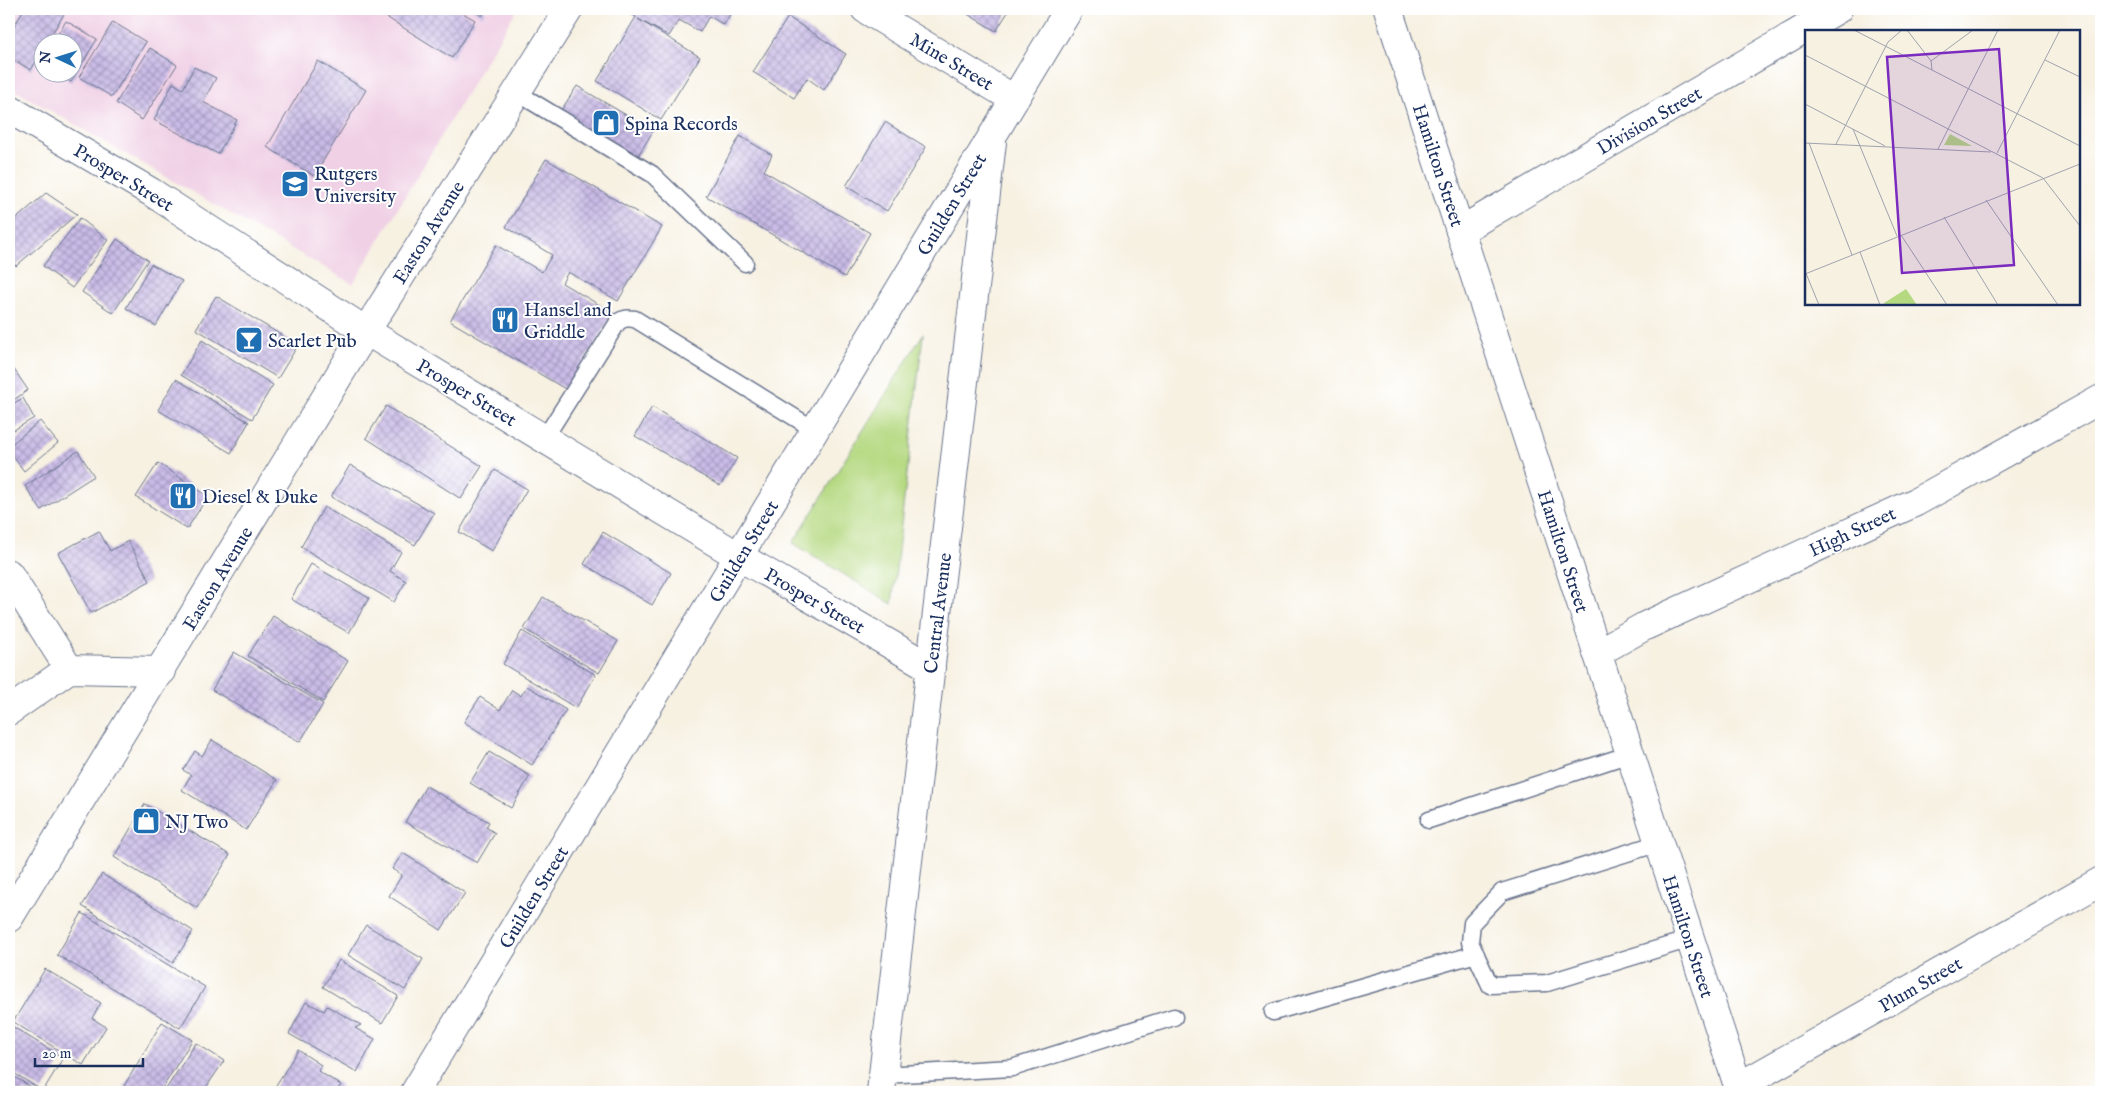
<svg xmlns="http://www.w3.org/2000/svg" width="2110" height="1101" font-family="'IM FELL English',serif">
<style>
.built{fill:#f0d0e5;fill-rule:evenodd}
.green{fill:#b5d981;stroke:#688470}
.building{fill:url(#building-cross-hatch)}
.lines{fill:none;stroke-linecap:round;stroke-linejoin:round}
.service-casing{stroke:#68738c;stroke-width:19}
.minor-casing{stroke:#68738c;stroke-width:30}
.tertiary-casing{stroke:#68738c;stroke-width:30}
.service{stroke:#fff;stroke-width:16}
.minor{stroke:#fff;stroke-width:28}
.tertiary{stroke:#fff;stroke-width:28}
.labels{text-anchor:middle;stroke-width:4;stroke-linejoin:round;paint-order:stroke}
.street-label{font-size:19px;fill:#1b2f5e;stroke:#fff}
.poi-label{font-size:19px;fill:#1b2f5e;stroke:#fff;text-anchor:start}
.inset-road{fill:none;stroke:#9fa3ad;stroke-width:1}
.view{fill:#7b2cbf;fill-opacity:0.15;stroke:#7b2cbf;stroke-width:2.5}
.inset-edge{fill:none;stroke:#1b2f5e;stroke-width:2.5}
</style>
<defs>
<pattern id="building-cross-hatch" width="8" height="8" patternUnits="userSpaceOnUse" patternTransform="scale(1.25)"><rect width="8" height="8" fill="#cabce7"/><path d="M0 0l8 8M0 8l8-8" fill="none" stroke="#a399be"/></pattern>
</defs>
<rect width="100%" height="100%" fill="#fff"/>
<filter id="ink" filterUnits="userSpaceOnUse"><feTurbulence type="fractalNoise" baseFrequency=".02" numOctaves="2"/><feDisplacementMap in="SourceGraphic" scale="10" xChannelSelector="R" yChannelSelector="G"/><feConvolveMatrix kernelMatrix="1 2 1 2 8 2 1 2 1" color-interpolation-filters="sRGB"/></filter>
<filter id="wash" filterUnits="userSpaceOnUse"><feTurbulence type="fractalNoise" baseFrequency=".0096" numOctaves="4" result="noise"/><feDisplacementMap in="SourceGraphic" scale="20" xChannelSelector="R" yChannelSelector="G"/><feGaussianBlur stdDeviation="1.12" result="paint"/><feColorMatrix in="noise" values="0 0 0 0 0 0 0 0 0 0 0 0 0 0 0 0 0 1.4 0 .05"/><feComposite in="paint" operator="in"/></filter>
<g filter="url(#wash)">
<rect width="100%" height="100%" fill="#f7f1e2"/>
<path class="built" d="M9,9H517L353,284L9,87ZM42,42H72V72H42Z"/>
<path class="green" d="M923,334L892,604L793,543Z"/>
<g id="blocks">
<path class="building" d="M24,9H67L47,42H42V51L31,70L9,57V35Z
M387,9H456L475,20L452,58L383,15Z
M471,9H486L482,16Z
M624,9H733L724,25L709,16L700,32L679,20L669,36L638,19L700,57L661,120L597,81L636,17Z
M959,9H1010L996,31Z
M788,17L846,54L824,90L807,78L794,98L753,72Z
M66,21L97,39L71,82L55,72H72V42H53Z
M113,22L146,42L112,97L79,77Z
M150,48L177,65L142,120L116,103Z
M318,61L366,90L314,176L267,147Z
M194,67L216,78L203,102L237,120L218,154L154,120L173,83L183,89Z
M577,86L653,131L635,161L558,115Z
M885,122L926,147L887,211L846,186Z
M740,136L772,155L764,171L870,233L845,277L706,196Z
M546,159L662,227L618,301L568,272L562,283L613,313L567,390L450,321L496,245L542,272L552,255L506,227Z
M46,193L77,214L16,266L9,257V225Z
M80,218L108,240L72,288L43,266Z
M117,239L148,260L113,313L82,292Z
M151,264L182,281L156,326L126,308Z
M216,296L298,345L278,378L196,329Z
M202,340L273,385L252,419L181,375Z
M9,362L28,390L9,403Z
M176,379L249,422L231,453L158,410Z
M23,398L34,418L9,433V406Z
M386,406L482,466L461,499L366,438Z
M652,407L737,458L720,486L635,436Z
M40,421L58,443L24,471L9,451V446Z
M78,451L94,476L41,510L25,486Z
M158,463L208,496L187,529L136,497Z
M350,465L434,513L415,545L331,497Z
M495,470L527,489L492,551L459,532Z
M324,507L401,552L390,571L406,581L394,602L301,547Z
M99,531L110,551L128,541L150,581L91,613L58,553Z
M603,532L671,573L652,605L584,564Z
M311,564L369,598L349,633L291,599Z
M543,597L618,641L599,673L524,629Z
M273,616L348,661L323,702L248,656Z
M522,631L596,675L576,708L503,664Z
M234,652L323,704L300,742L212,690Z
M527,686L566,710L532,765L464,722L480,697L500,710L512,690L521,696Z
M212,740L277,780L246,830L182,790L191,775L183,770L195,751L202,756Z
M489,752L530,776L511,808L470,783Z
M426,786L489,822L486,827L495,833L477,863L405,822Z
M145,804L230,855L197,908L114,857Z
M403,853L465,893L441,930L389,896L402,875L392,869Z
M102,874L193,931L173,963L82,906Z
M82,913L205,987L180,1028L57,955Z
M366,925L423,959L405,990L348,955Z
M339,960L398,996L382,1023L323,987Z
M45,969L101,1003L92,1018L106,1027L83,1065L13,1022Z
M306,1002L324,1011L327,1006L361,1025L355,1028L375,1039L357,1072L289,1034Z
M162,1022L192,1040L160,1092H134L124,1086Z
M10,1025L63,1058L43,1091L9,1070Z
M196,1043L224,1061L203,1092H164Z
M298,1050L321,1065L318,1071L341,1085L336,1092H276L273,1090Z
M9,1074L40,1092H9Z"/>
</g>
</g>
<g filter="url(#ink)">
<use href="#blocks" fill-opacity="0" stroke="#68738c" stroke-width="1"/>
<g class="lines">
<defs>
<path id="service" d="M516,92L652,174L745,263
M544,439L618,322C624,318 628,318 635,319L815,430
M1429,820L1630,754
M1659,843L1502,892L1472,923L1470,942L1490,985L1547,983L1690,939
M1273,1012L1476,954
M883,1075L1012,1068L1174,1017"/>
<path id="minor" d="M865,9L1014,99
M9,109L151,192L366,331L740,557L931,668
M1460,231L1838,9
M9,574L69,669L161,671
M1597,653L1645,626L1916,502L2101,399
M9,711L69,669
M1738,1087L2101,881
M415,1092L1069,9
M881,1092L992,142"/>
<path id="tertiary" d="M1388,9L1740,1092
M9,918L366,331L569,9"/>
</defs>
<use href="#service" class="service-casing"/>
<use href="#minor" class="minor-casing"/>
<use href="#tertiary" class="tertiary-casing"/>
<use href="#service" class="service"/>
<use href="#minor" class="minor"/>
<use href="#tertiary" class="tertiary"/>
</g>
</g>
<defs>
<symbol id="shop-square" viewBox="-11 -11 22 22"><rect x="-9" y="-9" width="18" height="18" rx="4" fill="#1f6fb2" stroke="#fff"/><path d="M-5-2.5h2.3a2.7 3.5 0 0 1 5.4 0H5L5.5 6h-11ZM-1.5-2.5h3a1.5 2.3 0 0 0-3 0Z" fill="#fff"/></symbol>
<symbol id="university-square" viewBox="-11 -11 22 22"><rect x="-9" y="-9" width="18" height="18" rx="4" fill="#1f6fb2" stroke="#fff"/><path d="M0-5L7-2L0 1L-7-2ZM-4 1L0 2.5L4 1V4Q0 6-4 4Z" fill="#fff"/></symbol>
<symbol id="restaurant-square" viewBox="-11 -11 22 22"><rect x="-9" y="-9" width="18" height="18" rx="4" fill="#1f6fb2" stroke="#fff"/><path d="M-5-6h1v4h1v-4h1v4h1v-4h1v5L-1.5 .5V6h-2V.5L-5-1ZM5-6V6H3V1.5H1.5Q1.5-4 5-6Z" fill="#fff"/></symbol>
<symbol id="bar-square" viewBox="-11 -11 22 22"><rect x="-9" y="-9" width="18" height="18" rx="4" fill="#1f6fb2" stroke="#fff"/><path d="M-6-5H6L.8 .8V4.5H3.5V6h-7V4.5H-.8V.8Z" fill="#fff"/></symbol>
</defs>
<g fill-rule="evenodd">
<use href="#shop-square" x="590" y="107" width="32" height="32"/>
<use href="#university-square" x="279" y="168" width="32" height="32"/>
<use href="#restaurant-square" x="489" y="304" width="32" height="32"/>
<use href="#bar-square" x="233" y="324" width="32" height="32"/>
<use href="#restaurant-square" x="167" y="480" width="32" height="32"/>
<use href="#shop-square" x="130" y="805" width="32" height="32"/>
</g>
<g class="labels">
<g class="street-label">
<text transform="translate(952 61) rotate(31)" y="7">Mine Street</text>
<text transform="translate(1649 120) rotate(-30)" y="7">Division Street</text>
<text transform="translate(1439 165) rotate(72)" y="7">Hamilton Street</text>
<text transform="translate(124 177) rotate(31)" y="7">Prosper Street</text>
<text transform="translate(951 204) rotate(-59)" y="7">Guilden Street</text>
<text transform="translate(428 232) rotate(-58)" y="7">Easton Avenue</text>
<text transform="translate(467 392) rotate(31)" y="7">Prosper Street</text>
<text transform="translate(1852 531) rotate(-25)" y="7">High Street</text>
<text transform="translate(743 551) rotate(-59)" y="7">Guilden Street</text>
<text transform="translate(1564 551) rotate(72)" y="7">Hamilton Street</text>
<text transform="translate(217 578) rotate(-59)" y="7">Easton Avenue</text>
<text transform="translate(815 600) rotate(30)" y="7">Prosper Street</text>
<text transform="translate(937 613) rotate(-83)" y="7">Central Avenue</text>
<text transform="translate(533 897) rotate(-59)" y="7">Guilden Street</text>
<text transform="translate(1689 936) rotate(72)" y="7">Hamilton Street</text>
<text transform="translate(1920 984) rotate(-30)" y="7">Plum Street</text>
</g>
<g class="poi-label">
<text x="625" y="130">Spina Records</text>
<text x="314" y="180">Rutgers<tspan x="314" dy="22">University</tspan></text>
<text x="524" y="316">Hansel and<tspan x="524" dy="22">Griddle</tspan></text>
<text x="268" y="347">Scarlet Pub</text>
<text x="202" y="503">Diesel &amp; Duke</text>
<text x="165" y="828">NJ Two</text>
</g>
</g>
<g transform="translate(1805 30)">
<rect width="275" height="275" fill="#f7f1e2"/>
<path d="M145,104L167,116L139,115ZM101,259L112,275H80L79,273Z" fill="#b5d981"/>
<path class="inset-road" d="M49,0L275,116M102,0L126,31M0,25L238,148L275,196M240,30L275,47M127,40L126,31L168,0M0,74L80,116M48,99L92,206M0,113L186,122M4,113L47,225M31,114L83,12L97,0M133,119L193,0M192,123L255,0M181,170L253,275M139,187L193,275M96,205L142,275M55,222L75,275M0,241L14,275M0,244L275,134"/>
<path class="view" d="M194,19L209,235L97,243L82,27Z"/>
<rect width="275" height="275" class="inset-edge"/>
</g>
<rect width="2110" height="1101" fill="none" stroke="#fff" stroke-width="30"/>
<g transform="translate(58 58) rotate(274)"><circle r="24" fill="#ffffff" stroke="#a4acbf"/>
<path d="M0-4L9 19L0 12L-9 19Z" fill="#1f6fb2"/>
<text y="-8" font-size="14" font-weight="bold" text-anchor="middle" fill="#1b2f5e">N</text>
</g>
<path d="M35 1058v8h108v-8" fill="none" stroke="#1b2f5e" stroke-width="2.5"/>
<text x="42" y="1058" font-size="15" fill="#1b2f5e" stroke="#ffffff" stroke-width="4" paint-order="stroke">20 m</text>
</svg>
